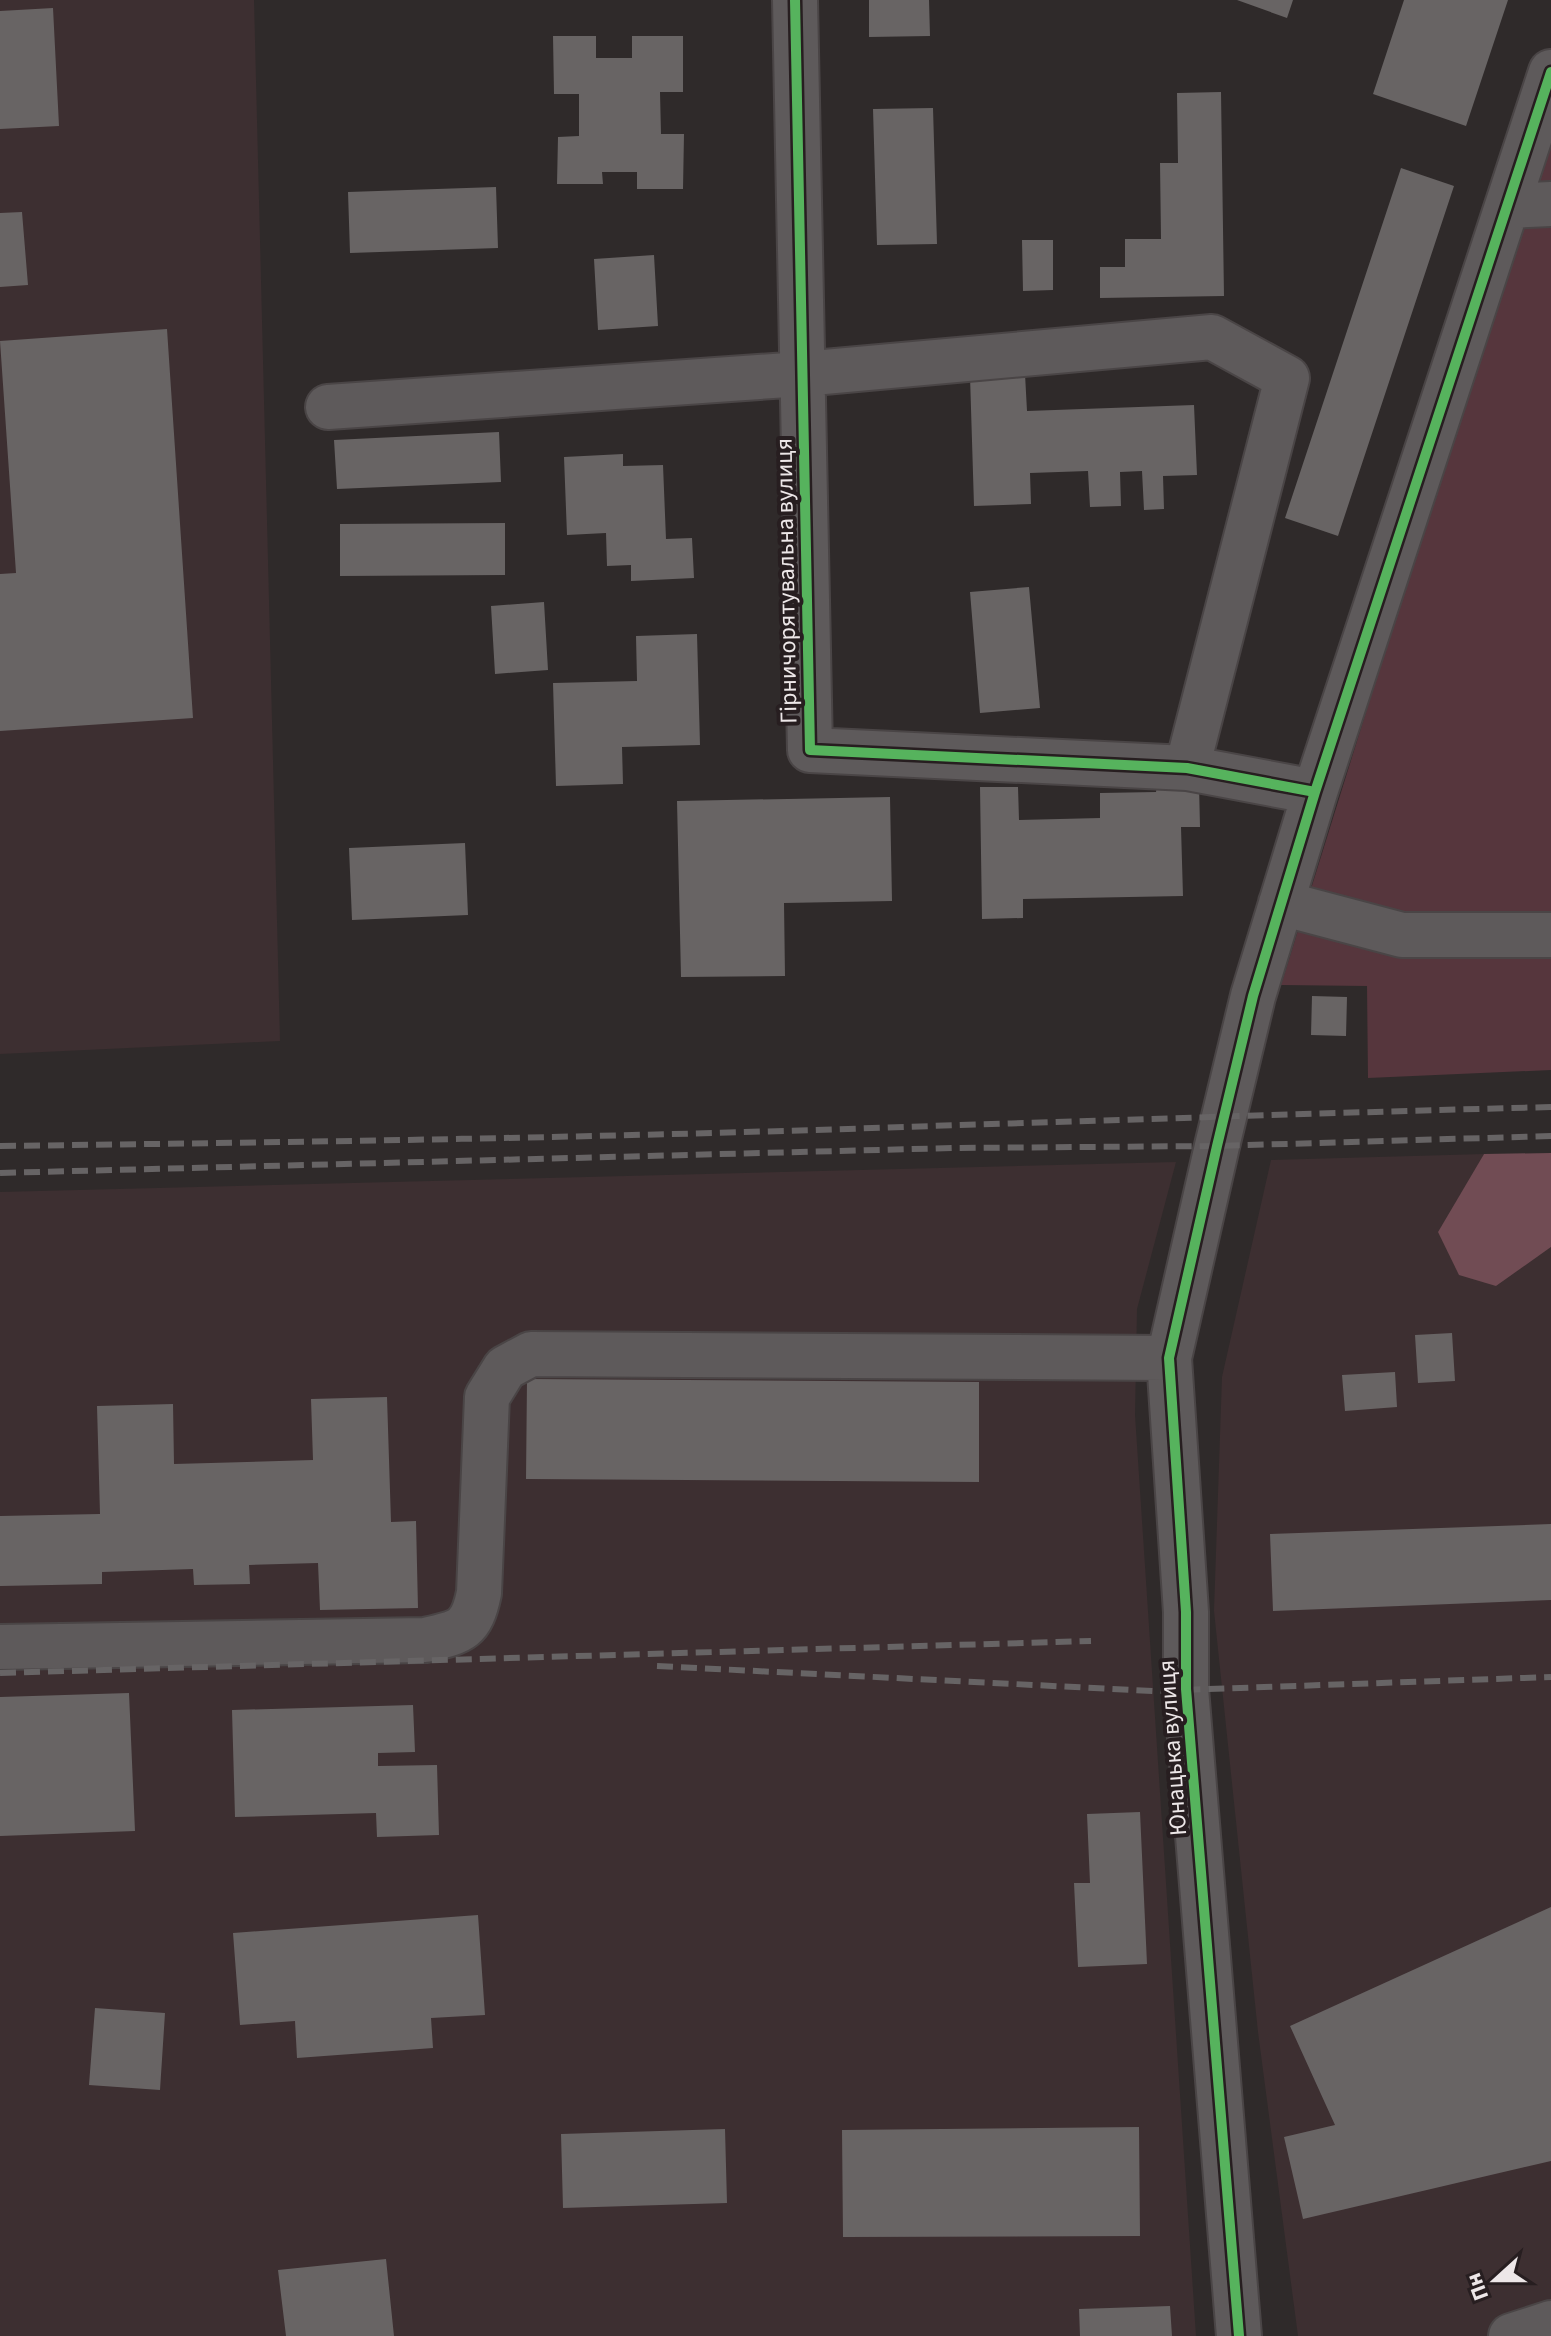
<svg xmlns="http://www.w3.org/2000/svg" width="1551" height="2336" font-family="'Source Sans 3',sans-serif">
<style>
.built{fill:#3d2f31}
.green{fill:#56363d}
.forest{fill:#714c54}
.building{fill:#686464}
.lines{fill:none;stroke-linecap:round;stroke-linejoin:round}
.minor-casing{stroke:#4a4546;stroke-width:48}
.minor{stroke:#5e5a5b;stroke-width:44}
.rail{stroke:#676465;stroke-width:6;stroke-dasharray:16 8;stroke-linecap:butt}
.cycleway-casing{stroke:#271e20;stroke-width:15}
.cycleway{stroke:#56b35d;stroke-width:10}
.labels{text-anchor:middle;stroke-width:8;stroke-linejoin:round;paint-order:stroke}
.street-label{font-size:24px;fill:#ede7e8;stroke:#271e20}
</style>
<rect width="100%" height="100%" fill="#2f2a2a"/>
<path class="built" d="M0,0H254L280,1041L0,1054Z
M1484,1154L1438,1232L1496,1286L1551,1247V2336H1298L1258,2032L1214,1611L1222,1377L1271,1160Z
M1176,1162L1137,1309L1135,1415L1196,2336H0V1192Z"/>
<path class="green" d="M1551,121V186L1529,187Z
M1551,221V1070L1368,1078L1367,986L1281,985L1518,224Z"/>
<path class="forest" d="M1551,1153V1247L1496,1286L1459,1275L1438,1232L1484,1154Z"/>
<path class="building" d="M869,0H929L930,36L869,37Z
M1237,0H1293L1287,18Z
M1404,0H1508L1466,126L1373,94Z
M53,8L59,126L0,129V11Z
M553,36H596V58H632V36H683V92H660L661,134H684L683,189H637V172H602L603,184H557L558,137L579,136V94H554Z
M1221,92L1224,296L1100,298V267H1125V239H1161L1160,163H1178L1177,93Z
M933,108L937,244L877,245L873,109Z
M1401,168L1454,186L1338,536L1285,518Z
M496,187L498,248L350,253L348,192Z
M22,212L28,285L0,287V213Z
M1022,240H1053V290L1023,291Z
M654,255L658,326L598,330L594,259Z
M167,329L193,718L0,731V574L16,573L0,341Z
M1025,374L1027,411L1194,405L1197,475L1163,476L1164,509L1144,510L1142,471L1120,472L1121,506L1090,507L1088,471L1030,473L1031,504L974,506L970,376Z
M499,432L501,482L337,489L334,440Z
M623,454V466L663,465L666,539L692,538L694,578L631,581V565L607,566L606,533L567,535L564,457Z
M505,523V575L340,576V524Z
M1029,587L1040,708L980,713L970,592Z
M544,602L548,670L495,674L491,606Z
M697,634L700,745L622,747L623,784L556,786L553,683L637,681L636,636Z
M1199,784L1200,827H1181L1183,896L1023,899V918L982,919L980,787H1018L1019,820L1100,818V793L1156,792L1157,785Z
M890,797L892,901L784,903L785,976L681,977L677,801Z
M465,843L468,915L352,920L349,848Z
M1312,996L1347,997L1346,1036L1311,1035Z
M1452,1333L1455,1381L1418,1383L1415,1335Z
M1395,1372L1397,1407L1345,1411L1342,1375Z
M527,1379L979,1382V1482L526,1479Z
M387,1397L391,1522L416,1521L418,1608L320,1610L318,1563L249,1565L250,1584L194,1585L193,1569L102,1572V1584L0,1586V1516L100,1514L97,1406L173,1404L174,1464L313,1460L311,1399Z
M1551,1524V1600L1273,1611L1270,1534Z
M129,1693L135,1831L0,1836V1697Z
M413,1705L415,1752L378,1753V1766L437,1765L439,1835L377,1837L376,1813L235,1817L232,1710Z
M1140,1812L1147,1964L1078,1967L1074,1883H1090L1087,1814Z
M1551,1907V2161L1303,2219L1284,2137L1335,2125L1290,2026Z
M478,1915L485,2015L431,2018L433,2048L297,2058L295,2021L240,2025L233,1933Z
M95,2008L165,2013L160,2090L89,2085Z
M1139,2127L1140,2236L843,2237L842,2130Z
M725,2129L727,2203L563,2208L561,2134Z
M386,2259L394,2336H286L278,2270Z
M1170,2306L1172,2336H1080L1079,2309Z"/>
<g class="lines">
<defs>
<path id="minor" d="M795,0L810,750L1187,768L1315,792
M1508,206L1551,204
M328,407L802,374L1212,337L1287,378L1187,768
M1281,903L1402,935H1551
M0,1647L425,1640C461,1632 471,1631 479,1593L487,1397L505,1368L531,1354L1169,1358
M1239,2336L1186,1689V1612L1169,1358L1217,1146L1253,996L1315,792L1551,72
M1511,2336L1551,2323"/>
</defs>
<use href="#minor" class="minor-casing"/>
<use href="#minor" class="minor"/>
<path class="rail" d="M0,1146C320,1142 639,1137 959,1125C1156,1119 1353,1112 1551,1107
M0,1173L953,1148L1217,1146L1551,1136
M657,1666L1153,1691L1551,1677
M0,1673L1091,1641"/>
<defs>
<path id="cycleway" d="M795,0L810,750L1187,768L1315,792
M1239,2336L1186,1689V1612L1169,1358L1217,1146L1253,996L1315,792L1551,72"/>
</defs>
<use href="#cycleway" class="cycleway-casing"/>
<use href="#cycleway" class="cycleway"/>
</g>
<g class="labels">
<g class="street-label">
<text transform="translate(786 581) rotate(-91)" y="8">Гірничорятувальна вулиця</text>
<text transform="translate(1172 1748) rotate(-94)" y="8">Юнацька вулиця</text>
</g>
</g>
<g transform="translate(1495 2280) rotate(249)" stroke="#271e20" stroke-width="6" paint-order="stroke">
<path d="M0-6L14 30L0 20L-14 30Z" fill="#ede7e8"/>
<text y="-12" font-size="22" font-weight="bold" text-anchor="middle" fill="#ede7e8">Пн</text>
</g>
</svg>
